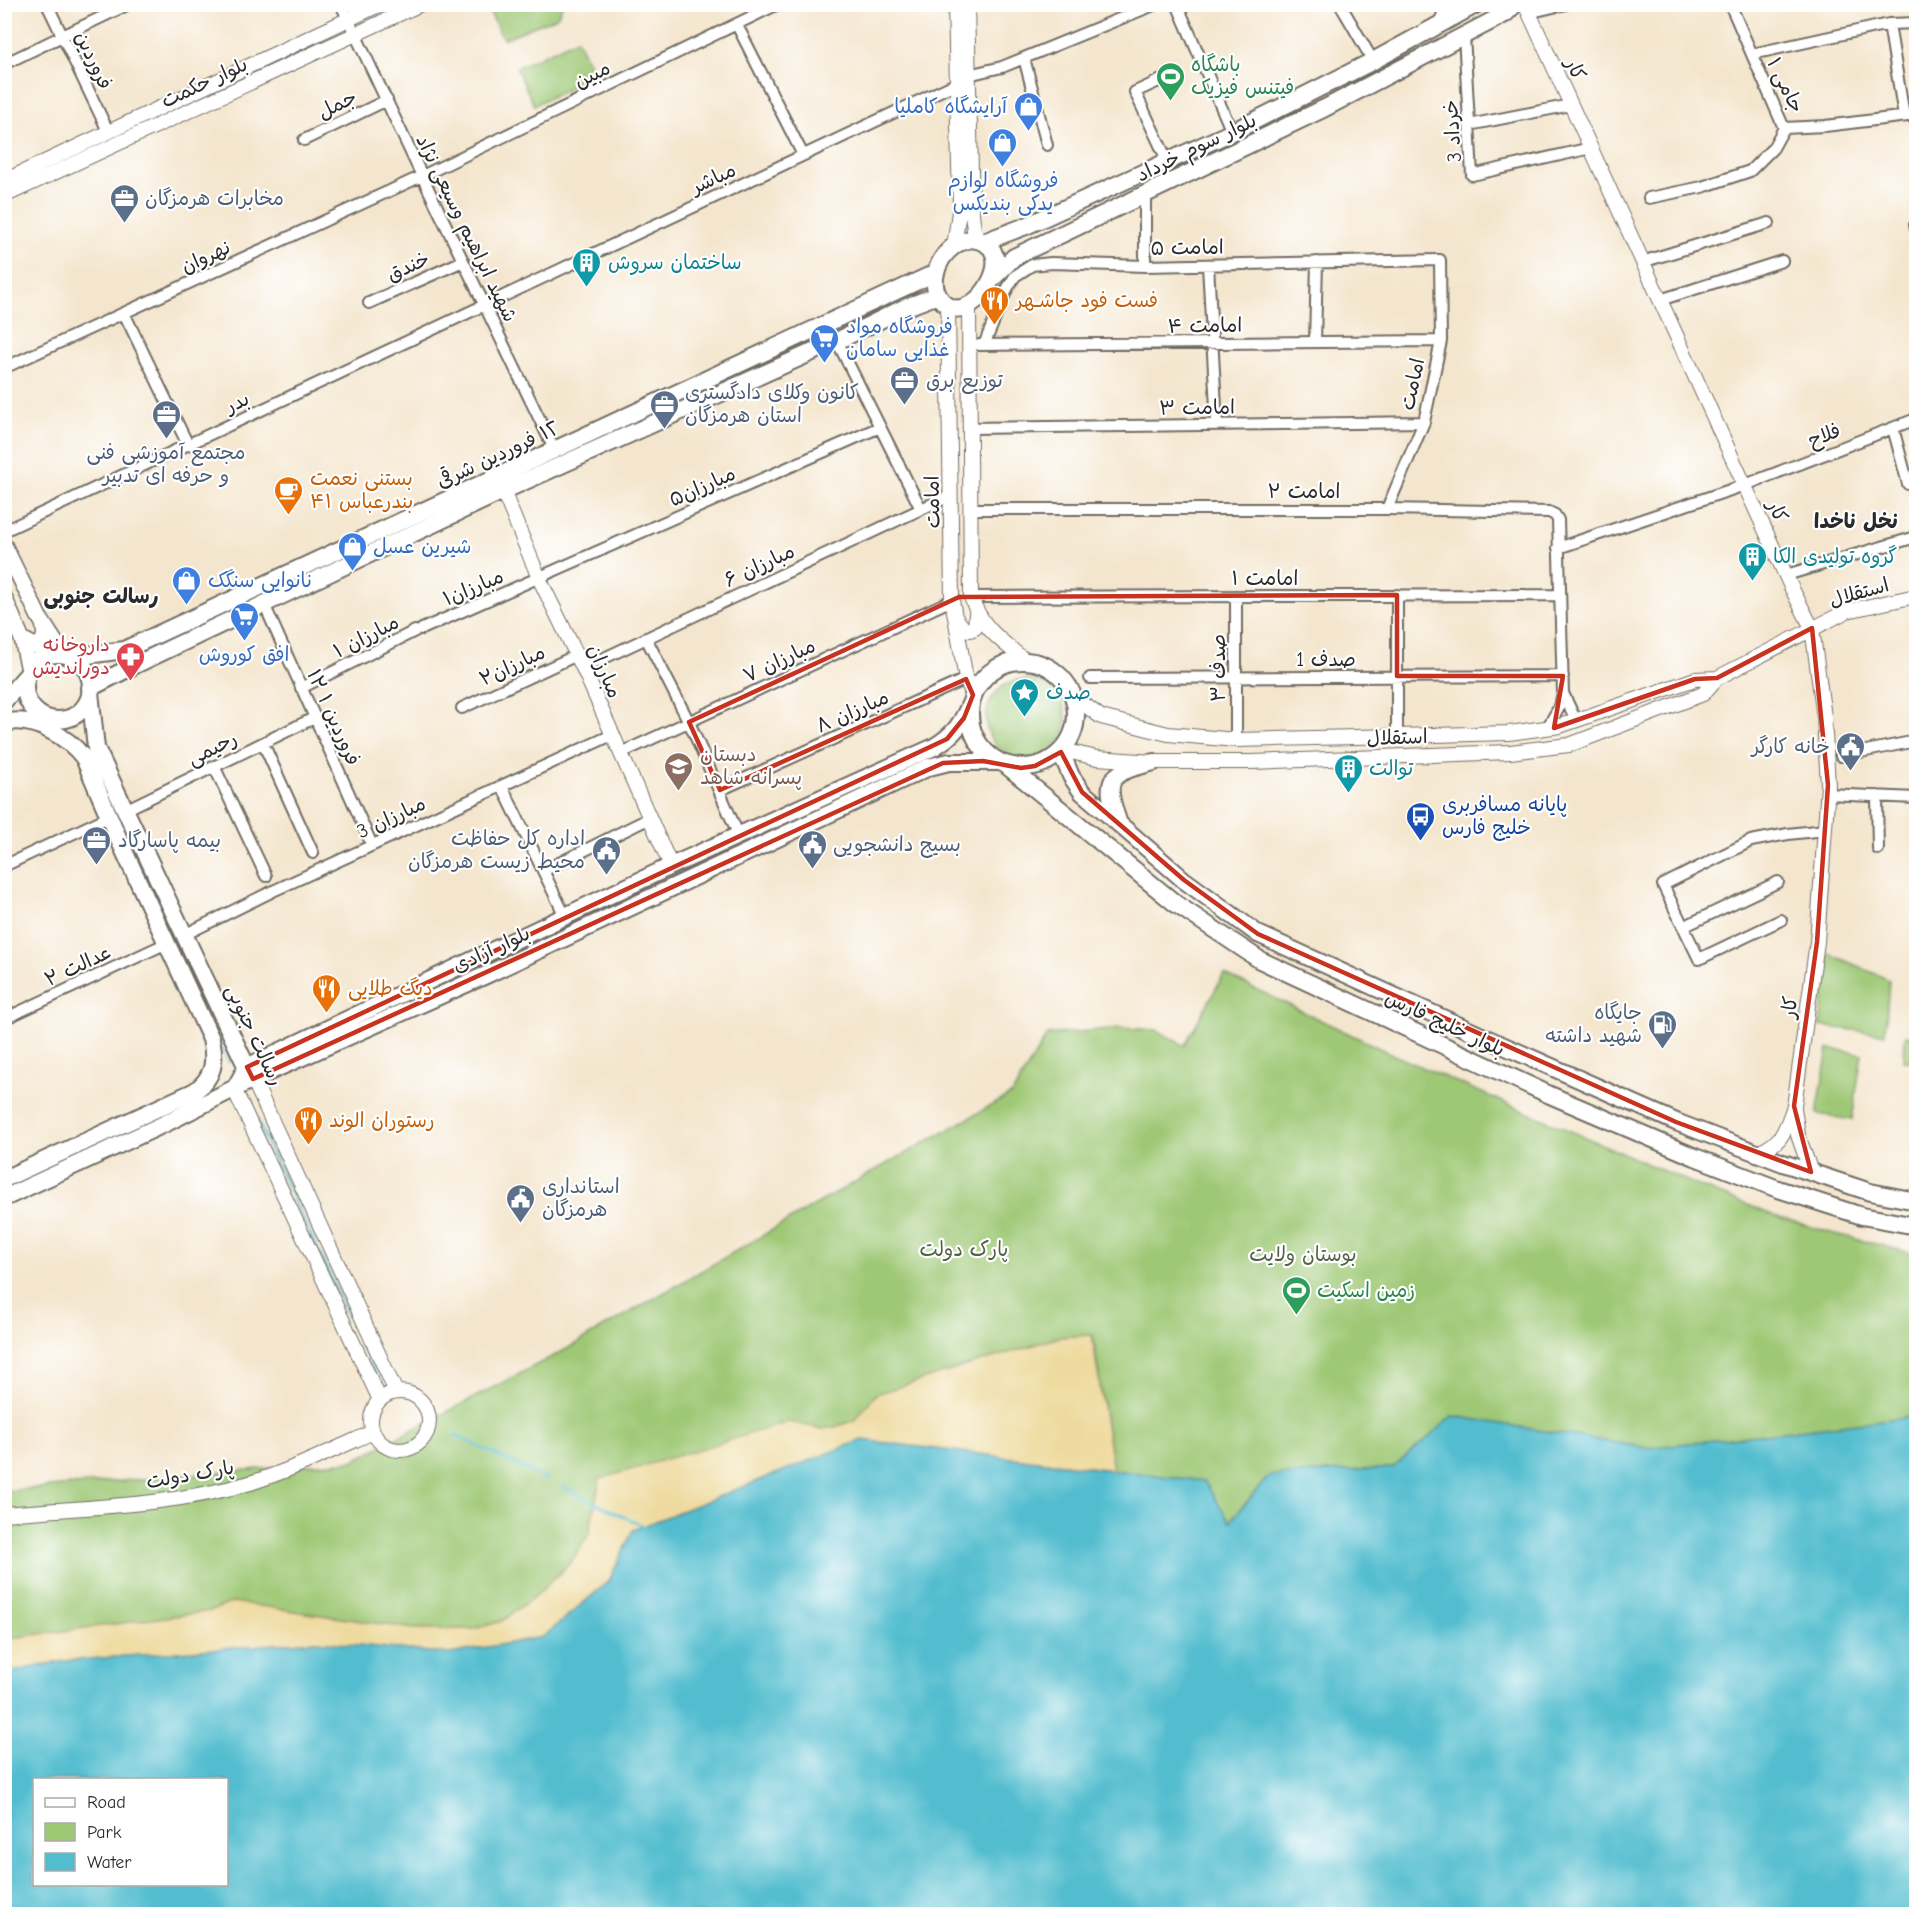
<svg xmlns="http://www.w3.org/2000/svg" width="1921" height="1919" font-family="'Comic Neue','Playpen Sans Arabic',sans-serif">
<style>
.green{fill:#9ec874;stroke:#647a50;stroke-width:1.5}
.sand{fill:#eeda9e;stroke:#8c8264;stroke-width:1.5}
.water{fill:#52bdcf;stroke:#3e747d;stroke-width:1.5;fill-rule:evenodd}
.lines{fill:none;stroke-linecap:round;stroke-linejoin:round}
.stream{stroke:#52bdcf;stroke-width:3}
.minor-casing{stroke:#716c64;stroke-width:14}
.tertiary-casing{stroke:#716c64;stroke-width:16}
.secondary-casing{stroke:#716c64;stroke-width:18}
.primary-casing{stroke:#716c64;stroke-width:20}
.minor{stroke:#fff;stroke-width:10}
.tertiary{stroke:#fff;stroke-width:14}
.secondary{stroke:#fff;stroke-width:15}
.primary{stroke:#fff;stroke-width:16}
.marked{fill:none;stroke:#c8321e;stroke-width:4.5;stroke-linejoin:round}
.labels{text-anchor:middle;stroke-width:4.5;stroke-linejoin:round;paint-order:stroke}
.street-label{font-size:20px;fill:#2b2b2b;stroke:#fff}
.leisure-label{font-size:20px;fill:#27864d;stroke:#fff;text-anchor:start}
.shop-label{font-size:20px;fill:#366cbe;stroke:#fff;text-anchor:start}
.service-label{font-size:20px;fill:#4e5e75;stroke:#fff;text-anchor:start}
.culture-label{font-size:20px;fill:#0d838f;stroke:#fff;text-anchor:start}
.food-label{font-size:20px;fill:#c56008;stroke:#fff;text-anchor:start}
.health-label{font-size:20px;fill:#be3a42;stroke:#fff;text-anchor:end}
.education-label{font-size:20px;fill:#785e54;stroke:#fff;text-anchor:start}
.transit-label{font-size:20px;fill:#164399;stroke:#fff;text-anchor:start}
.park-label{font-size:20px;fill:#536245;stroke:#fff}
.neighbourhood-label{font-size:21px;font-weight:bold;fill:#2b2b2b;stroke:#fff}
</style>
<rect width="100%" height="100%" fill="#fff"/>
<filter id="ink" filterUnits="userSpaceOnUse"><feTurbulence type="fractalNoise" baseFrequency=".0167" numOctaves="2"/><feDisplacementMap in="SourceGraphic" scale="12" xChannelSelector="R" yChannelSelector="G"/><feConvolveMatrix kernelMatrix="1 2 1 2 8 2 1 2 1" color-interpolation-filters="sRGB"/></filter>
<filter id="wash" filterUnits="userSpaceOnUse"><feTurbulence type="fractalNoise" baseFrequency=".008" numOctaves="4" result="noise"/><feDisplacementMap in="SourceGraphic" scale="24" xChannelSelector="R" yChannelSelector="G"/><feGaussianBlur stdDeviation="1.35" result="paint"/><feColorMatrix in="noise" values="0 0 0 0 0 0 0 0 0 0 0 0 0 0 0 0 0 1.4 0 .05"/><feComposite in="paint" operator="in"/></filter>
<g filter="url(#wash)">
<rect width="100%" height="100%" fill="#f4e6ce"/>
<path class="green" d="M563,5L557,17L503,39L486,5Z
M577,39L595,76L534,105L516,68Z
M986 719a40 40 0 1 1 80 0a40 40 0 1 1-80 0Z
M1828,953L1889,980L1885,1034L1820,1026Z
M1224,974L1396,1056L1701,1187L1775,1216L1828,1232L1916,1254V1416L1647,1448L1453,1416L1393,1468L1269,1476L1229,1522L1204,1481L1113,1470L1093,1335L1060,1337L876,1394L855,1420L835,1427L822,1429L808,1425L600,1479L589,1534L571,1562L538,1594L502,1621L474,1629H414L233,1602L211,1611L5,1639L4,1491L353,1461L565,1350L874,1171L1012,1094L1047,1035L1120,1028L1157,1030L1184,1046Z
M1905,1036H1916V1062L1904,1061Z
M1828,1049L1862,1054L1852,1120L1817,1114Z"/>
<path class="sand" d="M1092,1335L1113,1470L862,1440L633,1530L609,1581L543,1637L450,1654L316,1641L64,1661L5,1673L4,1639L211,1611L233,1602L414,1629H474L502,1621L538,1594L571,1562L589,1534L600,1479L789,1422L822,1429L835,1427L855,1420L876,1394L1060,1337Z"/>
<path class="water" d="M1453,1416L1647,1448L1916,1416V1914H5V1673L64,1661L316,1641L450,1654L543,1637L609,1581L633,1530L862,1440L1204,1481L1230,1522L1269,1476L1393,1468ZM34,1780H226V1884H34Z"/>
<g class="lines">
<path class="stream" d="M219,1040L229,1062
M251,1108L384,1392
M433,1425L437,1427
M455,1435L546,1479
M563,1487L643,1526"/>
</g>
</g>
<g filter="url(#ink)">
<g class="lines">
<defs>
<path id="minor" d="M47,4L108,131
M341,4L422,176L555,451
M1177,4L1232,132
M1340,4L1373,61
M1730,4L1784,128L1825,126L1916,115
M1528,13L1566,4
M737,25L803,155
M1438,26L1447,4
M1464,35L1472,175L1591,148
M1752,54L1889,24
M1024,58L1047,145
M4,64L129,4
M968,75L1002,67L1156,4
M1904,116L1889,24L1916,23
M1469,125L1571,105
M304,140L387,100
M1168,162L1135,92L1172,75
M1649,198L1702,187L1750,171L1773,148L1784,128
M1915,225L1916,229
M1642,262L1769,223
M1208,265L1217,425
M1145,266V195
M1660,300L1782,261
M369,303L463,261
M124,313L188,445
M837,341L921,509
M1315,342L1317,262
M979,345L1441,341
M984,345L1007,289L1015,276L1032,265L1051,263L1145,266L1440,260L1441,341L1424,422L1387,509
M4,368L422,176L778,4
M970,428L1424,422
M1893,428L1908,484L1916,483
M970,509H1387L1549,512L1555,515L1558,520L1563,693L1560,706L1547,728
M4,531L957,83
M1558,548L1745,485L1916,419
M1786,575L1916,537
M1397,595V736
M1236,596V740
M971,597L1560,595
M264,604L372,845
M422,629L880,427
M646,638L689,722L739,836
M583,668L951,495
M1090,678L1563,676
M301,688L415,631
M1563,693L1576,721
M462,708L577,655
M263,743L313,853
M621,753L952,600
M1841,756L1916,741
M214,766L266,876
M502,786L565,916
M720,790L966,679
M1827,794L1916,798
M1877,796L1878,849
M125,810L314,718
M4,866L110,816
M543,871L650,818
M1781,920L1699,959L1663,885L1751,841L1788,834L1825,830
M1683,927L1778,882
M186,934L273,891L612,735
M4,1019L167,943"/>
<path id="tertiary" d="M967,4L972,213L974,230L979,240
M1525,4L1792,589L1812,628L1824,717L1828,785L1817,942L1794,1106C1785,1131 1783,1142 1758,1153
M4,181L381,4
M4,196L421,4
M954,246L960,205L955,4
M948,306L952,600L966,679L973,695
M969,306L971,597C982,629 1002,641 1027,662
M503,491L539,578L583,668L671,866
M955,617L964,629L970,630L975,628L976,614
M1073,696L1101,717L1168,734L1236,740L1397,736L1509,733L1560,726L1695,679L1717,678
M1062,750L1097,758L1154,762H1251L1510,752L1569,745L1703,694L1717,678L1847,611L1916,596
M253,1079L396,1392
M234,1089L380,1400
M1794,1108L1798,1135L1811,1172
M371 1421a29 29 0 1 1 58 0a29 29 0 1 1-58 0Z
M4,1514C86,1507 171,1506 250,1483C292,1470 333,1450 373,1432"/>
<path id="secondary" d="M4,545L39,617L63,654
M4,597L22,639L29,670
M22,639L35,646C47,642 45,634 43,623"/>
<path id="primary" d="M970,239C1026,243 976,326 947,305C925,290 936,259 954,246C959,242 965,241 970,239Z
M983,242L1026,226L1232,132L1373,61L1477,4
M992,279L1014,257L1325,108L1505,14L1515,4
M25 687a33 33 0 1 1 66 0a33 33 0 1 1-66 0Z
M73,657L124,650L935,273
M970 714a53 53 0 1 1 106 0a53 53 0 1 1-106 0Z
M90,688L135,665L503,491L837,341L904,308L938,295
M90,692L96,748L251,1076
M4,701L26,676
M4,723C32,715 68,737 84,758L120,842L211,1039C216,1061 214,1077 195,1091L4,1179
M1061,752L1071,776L1082,792L1184,880L1258,934L1495,1042L1676,1122L1783,1163L1870,1192L1916,1201
M1006,765L1176,904L1260,960L1550,1095L1695,1157L1778,1189L1862,1216L1916,1226
M1118,821C1102,776 1111,773 1154,762
M235,1088L247,1067L671,866L934,747C955,734 961,725 971,702
M4,1198L164,1124L253,1079L486,975L929,767L949,762H1000"/>
</defs>
<use href="#minor" class="minor-casing"/>
<use href="#tertiary" class="tertiary-casing"/>
<use href="#secondary" class="secondary-casing"/>
<use href="#primary" class="primary-casing"/>
<use href="#minor" class="minor"/>
<use href="#tertiary" class="tertiary"/>
<use href="#secondary" class="secondary"/>
<use href="#primary" class="primary"/>
</g>
</g>
<path class="marked" d="M1397,595V676H1563L1554,728L1695,679L1717,678L1812,628L1828,785L1817,942L1794,1106L1811,1172L1676,1122L1258,934L1184,880L1082,792L1061,752L1035,766L1021,768L983,761L943,763L253,1079L247,1067L947,739L964,718L973,695L966,679L720,790L689,722L959,597Z"/>
<defs>
<symbol id="stadium-pin" viewBox="-11 -11 22 30"><path d="M0 17L-7.5 6A9.5 9.5 0 1 1 7.5 6Z" fill="#2e9e5b" stroke="#fff"/><path d="M0-5a6.5 5 0 1 0 0 10a6.5 5 0 1 0 0-10ZM-3.5-1.8h7v3.6h-7Z" fill="#fff"/></symbol>
<symbol id="shop-pin" viewBox="-11 -11 22 30"><path d="M0 17L-7.5 6A9.5 9.5 0 1 1 7.5 6Z" fill="#3f7fe0" stroke="#fff"/><path d="M-5-2.5h2.3a2.7 3.5 0 0 1 5.4 0H5L5.5 6h-11ZM-1.5-2.5h3a1.5 2.3 0 0 0-3 0Z" fill="#fff"/></symbol>
<symbol id="office-pin" viewBox="-11 -11 22 30"><path d="M0 17L-7.5 6A9.5 9.5 0 1 1 7.5 6Z" fill="#5c6f8a" stroke="#fff"/><path d="M-6-3h4V-5.5h4V-3h4V5H-6ZM-1-4.5V-3h2v-1.5ZM-6 0V1H6V0Z" fill="#fff"/></symbol>
<symbol id="building-pin" viewBox="-11 -11 22 30"><path d="M0 17L-7.5 6A9.5 9.5 0 1 1 7.5 6Z" fill="#0f9aa8" stroke="#fff"/><path d="M-4-6H4V6H1V3H-1V6H-4ZM-2.5-4.3h1.7v1.8h-1.7ZM.8-4.3h1.7v1.8H.8ZM-2.5-1h1.7V.8h-1.7ZM.8-1h1.7V.8H.8Z" fill="#fff"/></symbol>
<symbol id="restaurant-pin" viewBox="-11 -11 22 30"><path d="M0 17L-7.5 6A9.5 9.5 0 1 1 7.5 6Z" fill="#e8710a" stroke="#fff"/><path d="M-5-6h1v4h1v-4h1v4h1v-4h1v5L-1.5 .5V6h-2V.5L-5-1ZM5-6V6H3V1.5H1.5Q1.5-4 5-6Z" fill="#fff"/></symbol>
<symbol id="supermarket-pin" viewBox="-11 -11 22 30"><path d="M0 17L-7.5 6A9.5 9.5 0 1 1 7.5 6Z" fill="#3f7fe0" stroke="#fff"/><path d="M-6-5.5h2.5l.6 2H6L4.5 2H-2.5L-4.4-4H-6ZM-1.5 3.2a1.3 1.3 0 1 0 .1 0ZM3 3.2a1.3 1.3 0 1 0 .1 0Z" fill="#fff"/></symbol>
<symbol id="cafe-pin" viewBox="-11 -11 22 30"><path d="M0 17L-7.5 6A9.5 9.5 0 1 1 7.5 6Z" fill="#e8710a" stroke="#fff"/><path d="M-5.5-4.5H6V0H3Q3 3.5 0 3.5H-2.5Q-5.5 3.5-5.5 0ZM3-3.2v2h1.7v-2ZM-6 4.5H4V6H-6Z" fill="#fff"/></symbol>
<symbol id="pharmacy-pin" viewBox="-11 -11 22 30"><path d="M0 17L-7.5 6A9.5 9.5 0 1 1 7.5 6Z" fill="#e0444e" stroke="#fff"/><path d="M-2-6h4v4h4v4h-4v4h-4v-4h-4v-4h4Z" fill="#fff"/></symbol>
<symbol id="sight-pin" viewBox="-11 -11 22 30"><path d="M0 17L-7.5 6A9.5 9.5 0 1 1 7.5 6Z" fill="#0f9aa8" stroke="#fff"/><path d="M0-6L1.8-2.2L6-1.7L2.9 1.2L3.7 5.4L0 3.3L-3.7 5.4L-2.9 1.2L-6-1.7L-1.8-2.2Z" fill="#fff"/></symbol>
<symbol id="civic-pin" viewBox="-11 -11 22 30"><path d="M0 17L-7.5 6A9.5 9.5 0 1 1 7.5 6Z" fill="#5c6f8a" stroke="#fff"/><path d="M-.6-6.5H3V-4.5H.6V-3L4-1V1h2V6H-6V1h2V-1L-.6-3ZM-1.2 2.5V6h2.4V2.5Z" fill="#fff"/></symbol>
<symbol id="school-pin" viewBox="-11 -11 22 30"><path d="M0 17L-7.5 6A9.5 9.5 0 1 1 7.5 6Z" fill="#8d6e63" stroke="#fff"/><path d="M0-5L7-2L0 1L-7-2ZM-4 1L0 2.5L4 1V4Q0 6-4 4Z" fill="#fff"/></symbol>
<symbol id="bus-pin" viewBox="-11 -11 22 30"><path d="M0 17L-7.5 6A9.5 9.5 0 1 1 7.5 6Z" fill="#1a4fb4" stroke="#fff"/><path d="M-5-6H5V4H4V6H2V4H-2V6H-4V4H-5ZM-3.5-4V0h7V-4ZM-3.5 1.2v1.5H-2V1.2ZM2 1.2v1.5H3.5V1.2Z" fill="#fff"/></symbol>
<symbol id="fuel-pin" viewBox="-11 -11 22 30"><path d="M0 17L-7.5 6A9.5 9.5 0 1 1 7.5 6Z" fill="#5c6f8a" stroke="#fff"/><path d="M-5.5-6h7V0h2V4h1.3V-2.5L3-4.5l.8-.8L6-3V5H2.5V1h-1V6h-7ZM-4.2-4.7v3.2H.2V-4.7Z" fill="#fff"/></symbol>
</defs>
<g fill-rule="evenodd">
<use href="#stadium-pin" x="1154" y="60" width="33" height="45"/>
<use href="#shop-pin" x="1012" y="90" width="33" height="45"/>
<use href="#shop-pin" x="986" y="126" width="33" height="45"/>
<use href="#office-pin" x="108" y="182" width="33" height="45"/>
<use href="#building-pin" x="570" y="246" width="33" height="45"/>
<use href="#restaurant-pin" x="978" y="284" width="33" height="45"/>
<use href="#supermarket-pin" x="808" y="322" width="33" height="45"/>
<use href="#office-pin" x="888" y="364" width="33" height="45"/>
<use href="#office-pin" x="648" y="388" width="33" height="45"/>
<use href="#office-pin" x="150" y="398" width="33" height="45"/>
<use href="#cafe-pin" x="272" y="474" width="33" height="45"/>
<use href="#shop-pin" x="336" y="530" width="33" height="45"/>
<use href="#building-pin" x="1736" y="540" width="33" height="45"/>
<use href="#shop-pin" x="170" y="564" width="33" height="45"/>
<use href="#supermarket-pin" x="228" y="600" width="33" height="45"/>
<use href="#pharmacy-pin" x="114" y="640" width="33" height="45"/>
<use href="#sight-pin" x="1008" y="676" width="33" height="45"/>
<use href="#civic-pin" x="1834" y="730" width="33" height="45"/>
<use href="#school-pin" x="662" y="750" width="33" height="45"/>
<use href="#building-pin" x="1332" y="752" width="33" height="45"/>
<use href="#bus-pin" x="1404" y="800" width="33" height="45"/>
<use href="#office-pin" x="80" y="824" width="33" height="45"/>
<use href="#civic-pin" x="796" y="828" width="33" height="45"/>
<use href="#civic-pin" x="590" y="834" width="33" height="45"/>
<use href="#restaurant-pin" x="310" y="972" width="33" height="45"/>
<use href="#fuel-pin" x="1646" y="1008" width="33" height="45"/>
<use href="#restaurant-pin" x="292" y="1104" width="33" height="45"/>
<use href="#civic-pin" x="504" y="1182" width="33" height="45"/>
<use href="#stadium-pin" x="1280" y="1274" width="33" height="45"/>
</g>
<g class="labels">
<g class="street-label">
<text transform="translate(94 60) rotate(65)" y="7">فروردین</text>
<text transform="translate(1576 69) rotate(65)" y="7">کار</text>
<text transform="translate(592 74) rotate(-26)" y="7">مبین</text>
<text transform="translate(204 82) rotate(-25)" y="7">بلوار حکمت</text>
<text transform="translate(1786 85) rotate(64)" y="7">جامی ۱</text>
<text transform="translate(337 104) rotate(-26)" y="7">جمل</text>
<text transform="translate(1452 131) rotate(-94)" y="7">خرداد 3</text>
<text transform="translate(1196 147) rotate(-26)" y="7">بلوار سوم خرداد</text>
<text transform="translate(713 178) rotate(-25)" y="7">مباشر</text>
<text transform="translate(467 228) rotate(64)" y="7">شهید ابراهیم وسیعی نژاد</text>
<text transform="translate(1187 247) rotate(-1)" y="7">امامت ۵</text>
<text transform="translate(206 256) rotate(-25)" y="7">نهروان</text>
<text transform="translate(408 266) rotate(-24)" y="7">خندق</text>
<text transform="translate(1205 325) rotate(-1)" y="7">امامت ۴</text>
<text transform="translate(1412 384) rotate(-78)" y="7">امامت</text>
<text transform="translate(237 402) rotate(-25)" y="7">بدر</text>
<text transform="translate(1197 407) rotate(-1)" y="7">امامت ۳</text>
<text transform="translate(1824 435) rotate(-21)" y="7">فلاح</text>
<text transform="translate(498 454) rotate(-25)" y="7">١٢ فروردین شرقی</text>
<text transform="translate(702 486) rotate(-24)" y="7">مبارزان۵</text>
<text x="1304" y="498">امامت ۲</text>
<text transform="translate(932 502) rotate(-91)" y="7">امامت</text>
<text transform="translate(1778 511) rotate(65)" y="7">کار</text>
<text transform="translate(759 565) rotate(-25)" y="7">مبارزان ۶</text>
<text x="1265" y="585">امامت ۱</text>
<text transform="translate(473 587) rotate(-23)" y="7">مبارزان۱</text>
<text transform="translate(1859 592) rotate(-16)" y="7">استقلال</text>
<text transform="translate(366 636) rotate(-27)" y="7">مبارزان ۱</text>
<text x="1326" y="666">صدف 1</text>
<text transform="translate(779 660) rotate(-25)" y="7">مبارزان ۷</text>
<text transform="translate(512 665) rotate(-25)" y="7">مبارزان۲</text>
<text transform="translate(1218 668) rotate(-90)" y="7">صدف ۳</text>
<text transform="translate(605 671) rotate(66)" y="7">مبارزان</text>
<text transform="translate(852 711) rotate(-24)" y="7">مبارزان ۸</text>
<text transform="translate(334 717) rotate(66)" y="7">۱۲ فروردین ۱</text>
<text transform="translate(1397 737) rotate(-2)" y="7">استقلال</text>
<text transform="translate(212 748) rotate(-26)" y="7">رحیمی</text>
<text transform="translate(391 817) rotate(-25)" y="7">مبارزان 3</text>
<text transform="translate(491 949) rotate(-25)" y="7">بلوار آزادی</text>
<text transform="translate(78 965) rotate(-25)" y="7">عدالت ۲</text>
<text transform="translate(1789 1007) rotate(-82)" y="7">کار</text>
<text transform="translate(1445 1023) rotate(25)" y="7">بلوار خلیج فارس</text>
<text transform="translate(255 1035) rotate(65)" y="7">رسالت جنوبی</text>
<text transform="translate(190 1474) rotate(-10)" y="7">پارک دولت</text>
</g>
<g class="leisure-label">
<text x="1191" y="71">باشگاه<tspan x="1191" dy="23">فیتنس فیزیک</tspan></text>
<text x="1317" y="1297">زمین اسکیت</text>
</g>
<g class="shop-label">
<text x="1007" y="113" text-anchor="end">آرایشگاه کاملیا</text>
<text x="1003" y="187" text-anchor="middle">فروشگاه لوازم<tspan x="1003" dy="23">یدکی بندیکس</tspan></text>
<text x="846" y="333">فروشگاه مواد<tspan x="846" dy="23">غذایی سامان</tspan></text>
<text x="373" y="553">شیرین عسل</text>
<text x="208" y="587">نانوایی سنگک</text>
<text x="244" y="661" text-anchor="middle">افق کوروش</text>
</g>
<g class="service-label">
<text x="145" y="205">مخابرات هرمزگان</text>
<text x="926" y="387">توزیع برق</text>
<text x="685" y="399">کانون وکلای دادگستری<tspan x="685" dy="23">استان هرمزگان</tspan></text>
<text x="166" y="459" text-anchor="middle">مجتمع آموزشی فنی<tspan x="166" dy="23">و حرفه ای تدبیر</tspan></text>
<text x="1830" y="753" text-anchor="end">خانه کارگر</text>
<text x="585" y="845" text-anchor="end">اداره کل حفاظت<tspan x="585" dy="23">محیط زیست هرمزگان</tspan></text>
<text x="118" y="847">بیمه پاسارگاد</text>
<text x="833" y="851">بسیج دانشجویی</text>
<text x="1642" y="1019" text-anchor="end">جایگاه<tspan x="1642" dy="23">شهید داشته</tspan></text>
<text x="542" y="1193">استانداری<tspan x="542" dy="23">هرمزگان</tspan></text>
</g>
<g class="culture-label">
<text x="608" y="269">ساختمان سروش</text>
<text x="1773" y="563">گروه تولیدی الکا</text>
<text x="1046" y="699">صدف</text>
<text x="1369" y="775">توالت</text>
</g>
<g class="food-label">
<text x="1016" y="307">فست فود جاشـهر</text>
<text x="310" y="485">بستنی نعمت<tspan x="310" dy="23">بندرعباس ۴۱</tspan></text>
<text x="348" y="995">دیگ طلایی</text>
<text x="329" y="1127">رستوران الوند</text>
</g>
<g class="health-label">
<text x="110" y="651">داروخانه<tspan x="110" dy="23">دوراندیش</tspan></text>
</g>
<g class="education-label">
<text x="700" y="761">دبستان<tspan x="700" dy="23">پسرانه شاهد</tspan></text>
</g>
<g class="transit-label">
<text x="1442" y="811">پایانه مسافربری<tspan x="1442" dy="23">خلیج فارس</tspan></text>
</g>
<g class="park-label">
<text x="964" y="1256">پارک دولت</text>
<text x="1303" y="1261">بوستان ولایت</text>
</g>
<g class="neighbourhood-label">
<text x="1856" y="528">نخل ناخدا</text>
<text x="101" y="603">رسالت جنوبی</text>
</g>
</g>
<rect width="1921" height="1919" fill="none" stroke="#fff" stroke-width="24"/>
<rect x="33" y="1778" width="195" height="108" fill="#ffffff" stroke="#aaaaaa" stroke-width="1.5"/>
<rect x="45" y="1798" width="30" height="9" fill="#ffffff" stroke="#aaaaaa" stroke-width="1.5"/>
<text x="87" y="1808" font-size="18" fill="#2b2b2b">Road</text>
<rect x="45" y="1823" width="30" height="18" fill="#9ec874" stroke="#aaaaaa" stroke-width="1.5"/>
<text x="87" y="1838" font-size="18" fill="#2b2b2b">Park</text>
<rect x="45" y="1853" width="30" height="18" fill="#52bdcf" stroke="#aaaaaa" stroke-width="1.5"/>
<text x="87" y="1868" font-size="18" fill="#2b2b2b">Water</text>
</svg>
